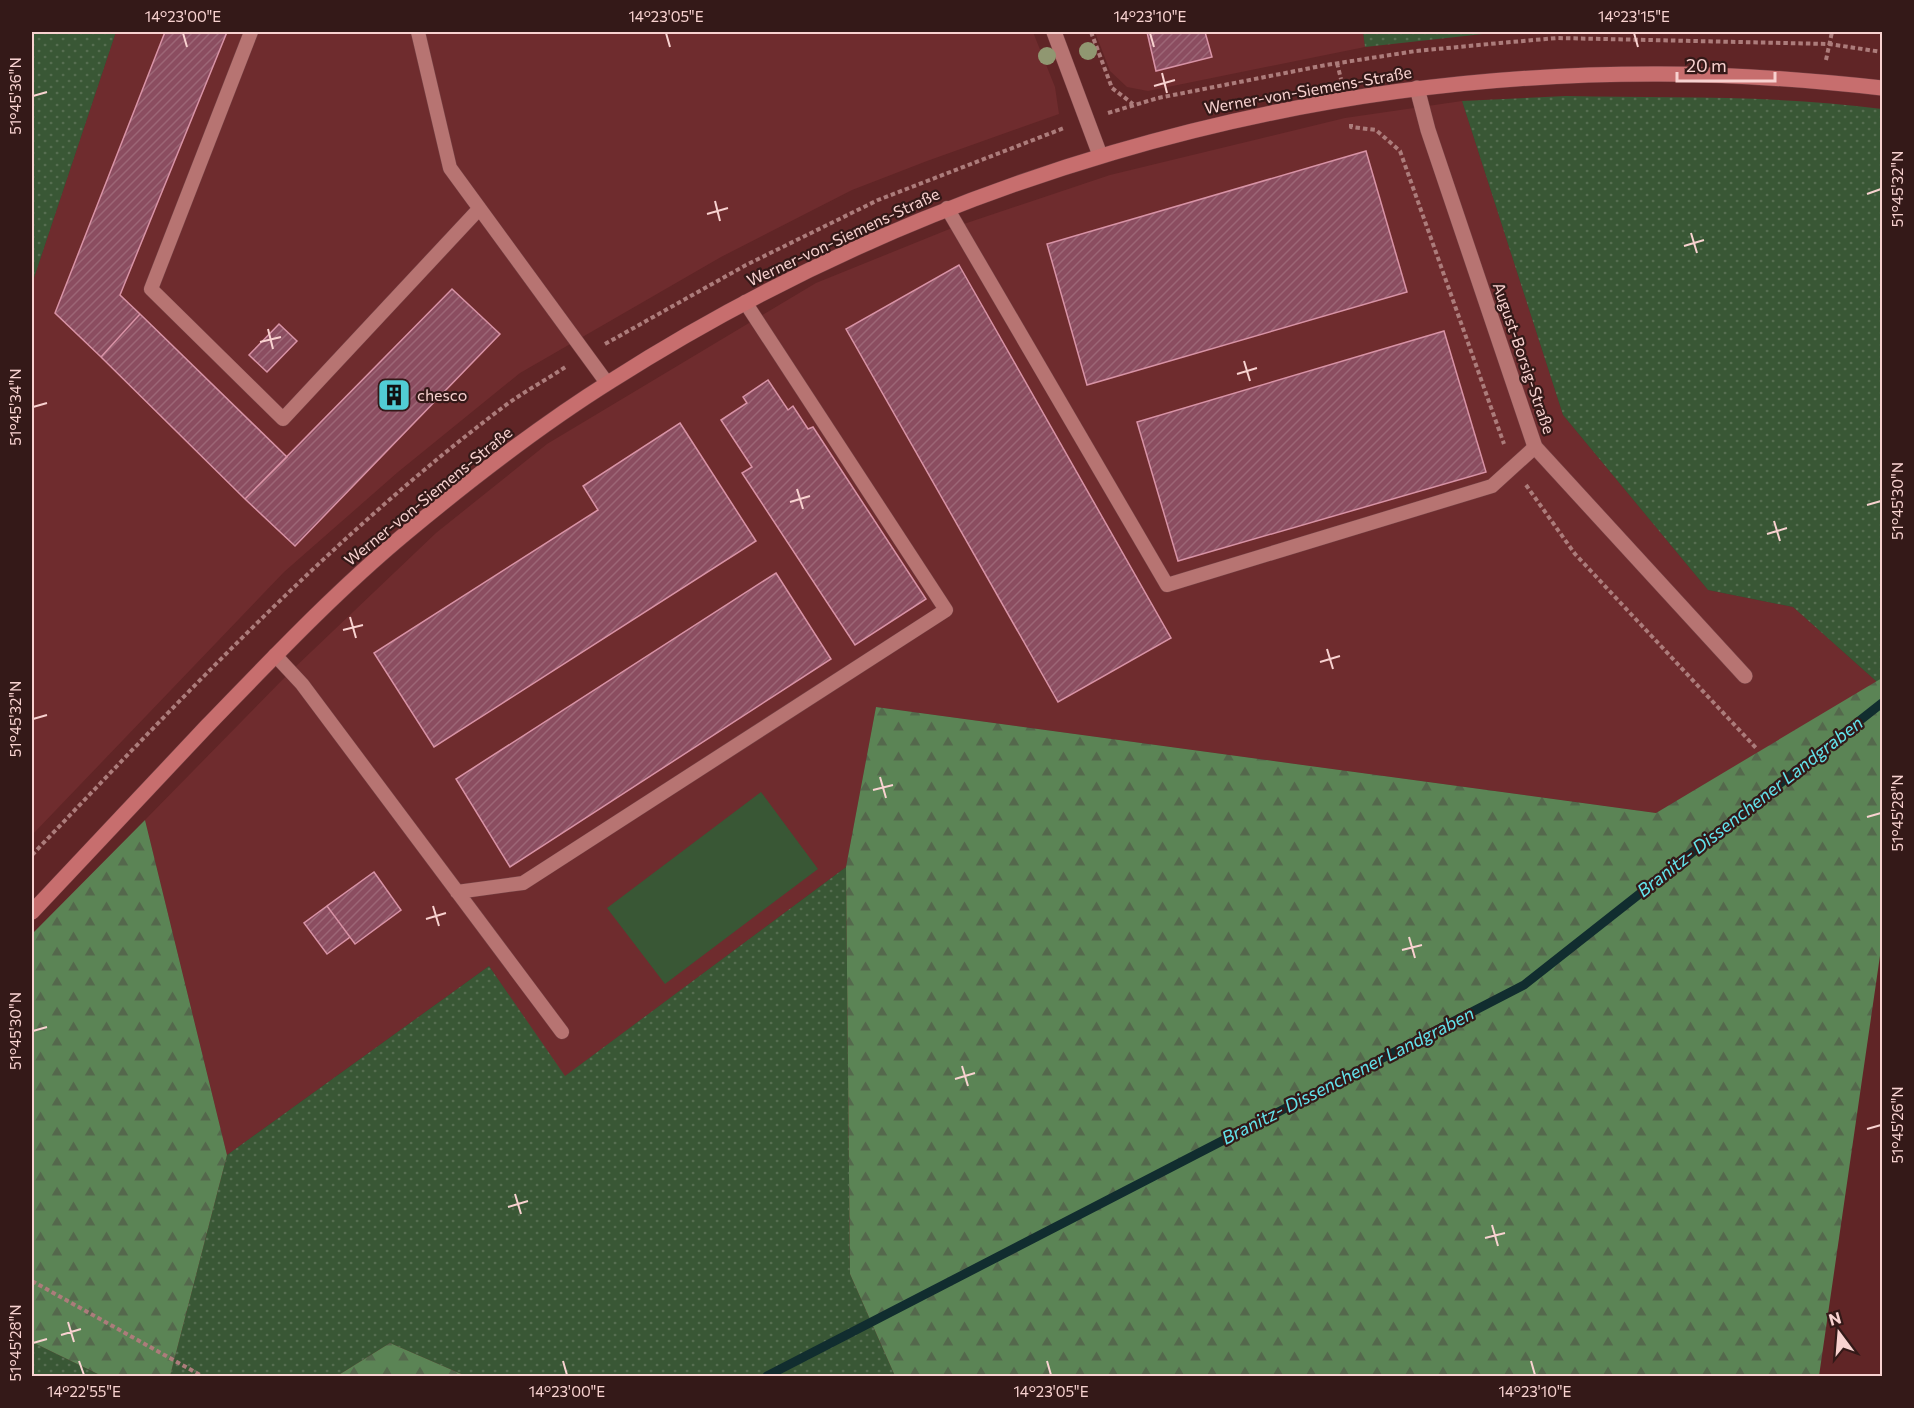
<svg xmlns="http://www.w3.org/2000/svg" width="1914" height="1408" font-family="Commissioner,sans-serif">
<style>
.built{fill:#6f2c2e}
.grass{fill:url(#grass-dots)}
.forest{fill:url(#forest-firs)}
.garden{fill:#395735}
.lines{fill:none;stroke-linecap:round;stroke-linejoin:round}
.stream{stroke:#112d2f;stroke-width:9}
.building{fill:url(#building-hatch);stroke:#d893a6;stroke-width:1.5}
.lane-casing{stroke:#754144;stroke-width:15}
.street-casing{stroke:#754144;stroke-width:16}
.secondary-casing{stroke:#754144;stroke-width:16}
.path{stroke:#ac7c7b;stroke-width:4;stroke-dasharray:4.5 3;stroke-linecap:butt}
.lane{stroke:#b77472;stroke-width:14}
.street{stroke:#b77472;stroke-width:15}
.secondary{stroke:#c76e6e;stroke-width:15}
.tree{fill:#909771}
.ticks{fill:none;stroke:#f8d2d0;stroke-width:2}
.labels{text-anchor:middle;stroke-width:4.5;stroke-linejoin:round;paint-order:stroke}
.street-label{font-size:16px;fill:#f8d2d0;stroke:#341918}
.poi-label{font-size:16px;fill:#f8d2d0;stroke:#341918;text-anchor:start}
.water-label{font-size:18px;font-style:italic;fill:#63e4ec;stroke:#341918}
.neatline{fill:none;stroke:#f8d2d0;stroke-width:2}
.ticks-label{font-size:15px;text-anchor:middle;fill:#f8d2d0}
</style>
<defs>
<pattern id="grass-dots" width="8" height="8" patternUnits="userSpaceOnUse" patternTransform="scale(1.5)"><rect width="8" height="8" fill="#395735"/><path d="M2 2h.1M6 6h.1" fill="none" stroke="#566e51" stroke-width="1.8" stroke-linecap="round"/></pattern>
<pattern id="forest-firs" width="22" height="20" patternUnits="userSpaceOnUse" patternTransform="scale(1.5)"><rect width="22" height="20" fill="#5b8455"/><path d="M5 1l3.5 6h-7zM16 11l3.5 6h-7z" fill="#54684c"/></pattern>
<pattern id="building-hatch" width="6" height="6" patternUnits="userSpaceOnUse" patternTransform="scale(1.5)"><rect width="6" height="6" fill="#8b4d60"/><path d="M-1 1l2-2M0 6l6-6M5 7l2-2" fill="none" stroke="#9c6676"/></pattern>
</defs>
<rect width="100%" height="100%" fill="#602526"/>
<path class="built" d="M116,32H1033L1055,87L1059,114L927,161L852,190L721,257L520,373L398,472L284,572L32,835V284Z
M1095,32H1363L1365,47L1148,91L1127,87L1110,71Z
M1462,101L1563,415L1708,590L1793,607L1877,682L1656,813L876,707L846,867L564,1077L489,966L227,1155L145,820L291,671L436,533L547,444L816,283L952,228L1110,175L1345,118Z"/>
<path class="grass" d="M32,32H116L32,284Z
M1363,32H1501L1365,47Z
M1566,96C1671,98 1778,95 1882,109V678L1877,682L1793,607L1708,590L1563,415L1462,101Z
M846,867L850,1274L895,1376H466L390,1343L337,1376H170L227,1155L489,966L565,1076Z
M32,1342L102,1376H32Z"/>
<path class="forest" d="M1882,678V942L1819,1376H895L850,1274L846,867L876,707L1656,813Z
M145,820L227,1155L170,1376H102L32,1342V934Z
M390,1343L466,1376H337Z"/>
<path class="garden" d="M761,792L818,869L665,984L607,908Z"/>
<g class="lines">
<path class="stream" d="M767,1376L1524,985L1882,703"/>
</g>
<path class="building" d="M165,32H227L120,295L140,314L101,357L55,313Z
M1147,32H1205L1212,57L1156,71Z
M1366,151L1407,292L1087,385L1047,244Z
M959,265L1171,638L1058,702L846,329Z
M452,289L500,334L295,546L245,499Z
M140,314L287,457L245,499L101,357Z
M279,324L297,341L267,372L249,355Z
M1444,331L1486,472L1178,561L1137,422Z
M768,380L788,410L793,406L808,429L813,427L926,599L855,645L742,473L752,467L721,420L747,403L743,397Z
M680,423L756,541L434,747L374,653L598,510L583,486Z
M776,573L831,659L510,867L456,779Z
M374,872L401,910L355,944L327,906Z
M327,906L350,937L327,954L304,923Z"/>
<g class="lines">
<defs>
<path id="lane" d="M251,32L151,289L283,419L479,209
M418,32L450,168L607,383
M947,208L1167,585L1492,486L1535,447
M275,655L302,684L562,1032
M457,892L523,883L946,610L745,302"/>
<path id="street" d="M1054,32L1100,155
M1417,88L1428,130L1535,447L1745,676"/>
<path id="secondary" d="M32,912C90,850 149,788 207,726C271,660 335,592 406,533C471,479 539,426 611,381C923,182 1289,73 1659,74C1734,74 1808,80 1882,88"/>
</defs>
<use href="#lane" class="lane-casing"/>
<use href="#street" class="street-casing"/>
<use href="#secondary" class="secondary-casing"/>
<path class="path" d="M1091,32L1112,88L1133,104
M1826,60L1832,32
M1337,63L1341,79
M1108,113L1158,98L1326,65L1416,51L1500,43L1557,38L1829,44L1882,52
M1351,124V127L1376,130L1400,151L1504,444
M605,344L746,265L878,200L1064,128
M1526,485L1575,554L1756,748
M32,855C180,700 331,537 502,408C523,392 546,380 567,366
M32,1281L202,1376"/>
<use href="#lane" class="lane"/>
<use href="#street" class="street"/>
<use href="#secondary" class="secondary"/>
</g>
<g class="tree">
<circle cx="1088" cy="51" r="9"/>
<circle cx="1047" cy="56" r="9"/>
</g>
<path class="ticks" d="M183,33L187,47M666,33L670,47M1150,33L1154,47M1634,33L1638,47M1162,73L1167,93M1154,86L1175,80M33,96L47,92M1867,194L1881,189M715,201L720,221M707,214L728,208M1691,233L1697,253M1684,246L1704,240M268,329L273,349M260,342L281,337M1244,361L1250,381M1237,374L1257,368M33,407L47,403M797,489L803,509M790,502L810,496M1867,505L1881,501M1774,521L1780,541M1767,534L1787,528M350,617L356,638M343,630L363,625M1327,649L1333,669M1320,662L1340,656M33,719L47,715M880,777L886,798M873,790L893,785M1867,817L1881,813M433,906L439,926M426,919L446,913M1409,937L1415,958M1402,950L1422,945M33,1031L47,1027M962,1066L968,1086M955,1079L975,1073M1867,1129L1881,1125M515,1194L521,1214M508,1207L528,1201M1492,1225L1498,1246M1485,1238L1505,1233M68,1322L74,1342M61,1335L81,1329M33,1343L47,1339M79,1361L84,1375M563,1361L567,1375M1047,1361L1051,1375M1531,1361L1535,1375"/>
<defs>
<symbol id="building-square" viewBox="-11 -11 22 22"><rect x="-9" y="-9" width="18" height="18" rx="4" fill="#51ccd4" stroke="#341918"/><path d="M-4-6H4V6H1V3H-1V6H-4ZM-2.5-4.3h1.7v1.8h-1.7ZM.8-4.3h1.7v1.8H.8ZM-2.5-1h1.7V.8h-1.7ZM.8-1h1.7V.8H.8Z" fill="#111"/></symbol>
</defs>
<g fill-rule="evenodd">
<use href="#building-square" x="375" y="376" width="38" height="38"/>
</g>
<g class="labels">
<g class="street-label">
<text transform="translate(1308 90) rotate(-10)" y="6">Werner-von-Siemens-Straße</text>
<text transform="translate(843 237) rotate(-25)" y="6">Werner-von-Siemens-Straße</text>
<text transform="translate(1524 358) rotate(71)" y="6">August-Borsig-Straße</text>
<text transform="translate(428 496) rotate(-39)" y="6">Werner-von-Siemens-Straße</text>
</g>
<g class="poi-label">
<text x="417" y="401">chesco</text>
</g>
<g class="water-label">
<text transform="translate(1750 807) rotate(-38)" y="6">Branitz- Dissenchener Landgraben</text>
<text transform="translate(1348 1076) rotate(-27)" y="6">Branitz- Dissenchener Landgraben</text>
</g>
</g>
<rect width="1914" height="1408" fill="none" stroke="#341918" stroke-width="66"/>
<g transform="translate(1839 1333) rotate(344)" stroke="#341918" stroke-width="4.5" paint-order="stroke">
<path d="M0-4.5L10 22L0 15L-10 22Z" fill="#f8d2d0"/>
<text y="-9" font-size="16" font-weight="bold" text-anchor="middle" fill="#f8d2d0">N</text>
</g>
<path d="M1677 72v9h98v-9" fill="none" stroke="#f8d2d0" stroke-width="3"/>
<text x="1686" y="72" font-size="18" fill="#f8d2d0" stroke="#341918" stroke-width="4.5" paint-order="stroke">20 m</text>
<rect x="33" y="33" width="1848" height="1342" class="neatline"/>
<g class="ticks-label">
<text x="183" y="22">14°23'00"E</text>
<text x="666" y="22">14°23'05"E</text>
<text x="1150" y="22">14°23'10"E</text>
<text x="1634" y="22">14°23'15"E</text>
<text transform="translate(16 96) rotate(-90)" y="5">51°45'36"N</text>
<text transform="translate(1898 189) rotate(-90)" y="5">51°45'32"N</text>
<text transform="translate(16 407) rotate(-90)" y="5">51°45'34"N</text>
<text transform="translate(1898 501) rotate(-90)" y="5">51°45'30"N</text>
<text transform="translate(16 719) rotate(-90)" y="5">51°45'32"N</text>
<text transform="translate(1898 813) rotate(-90)" y="5">51°45'28"N</text>
<text transform="translate(16 1031) rotate(-90)" y="5">51°45'30"N</text>
<text transform="translate(1898 1125) rotate(-90)" y="5">51°45'26"N</text>
<text transform="translate(16 1343) rotate(-90)" y="5">51°45'28"N</text>
<text x="84" y="1397">14°22'55"E</text>
<text x="567" y="1397">14°23'00"E</text>
<text x="1051" y="1397">14°23'05"E</text>
<text x="1535" y="1397">14°23'10"E</text>
</g>
</svg>
